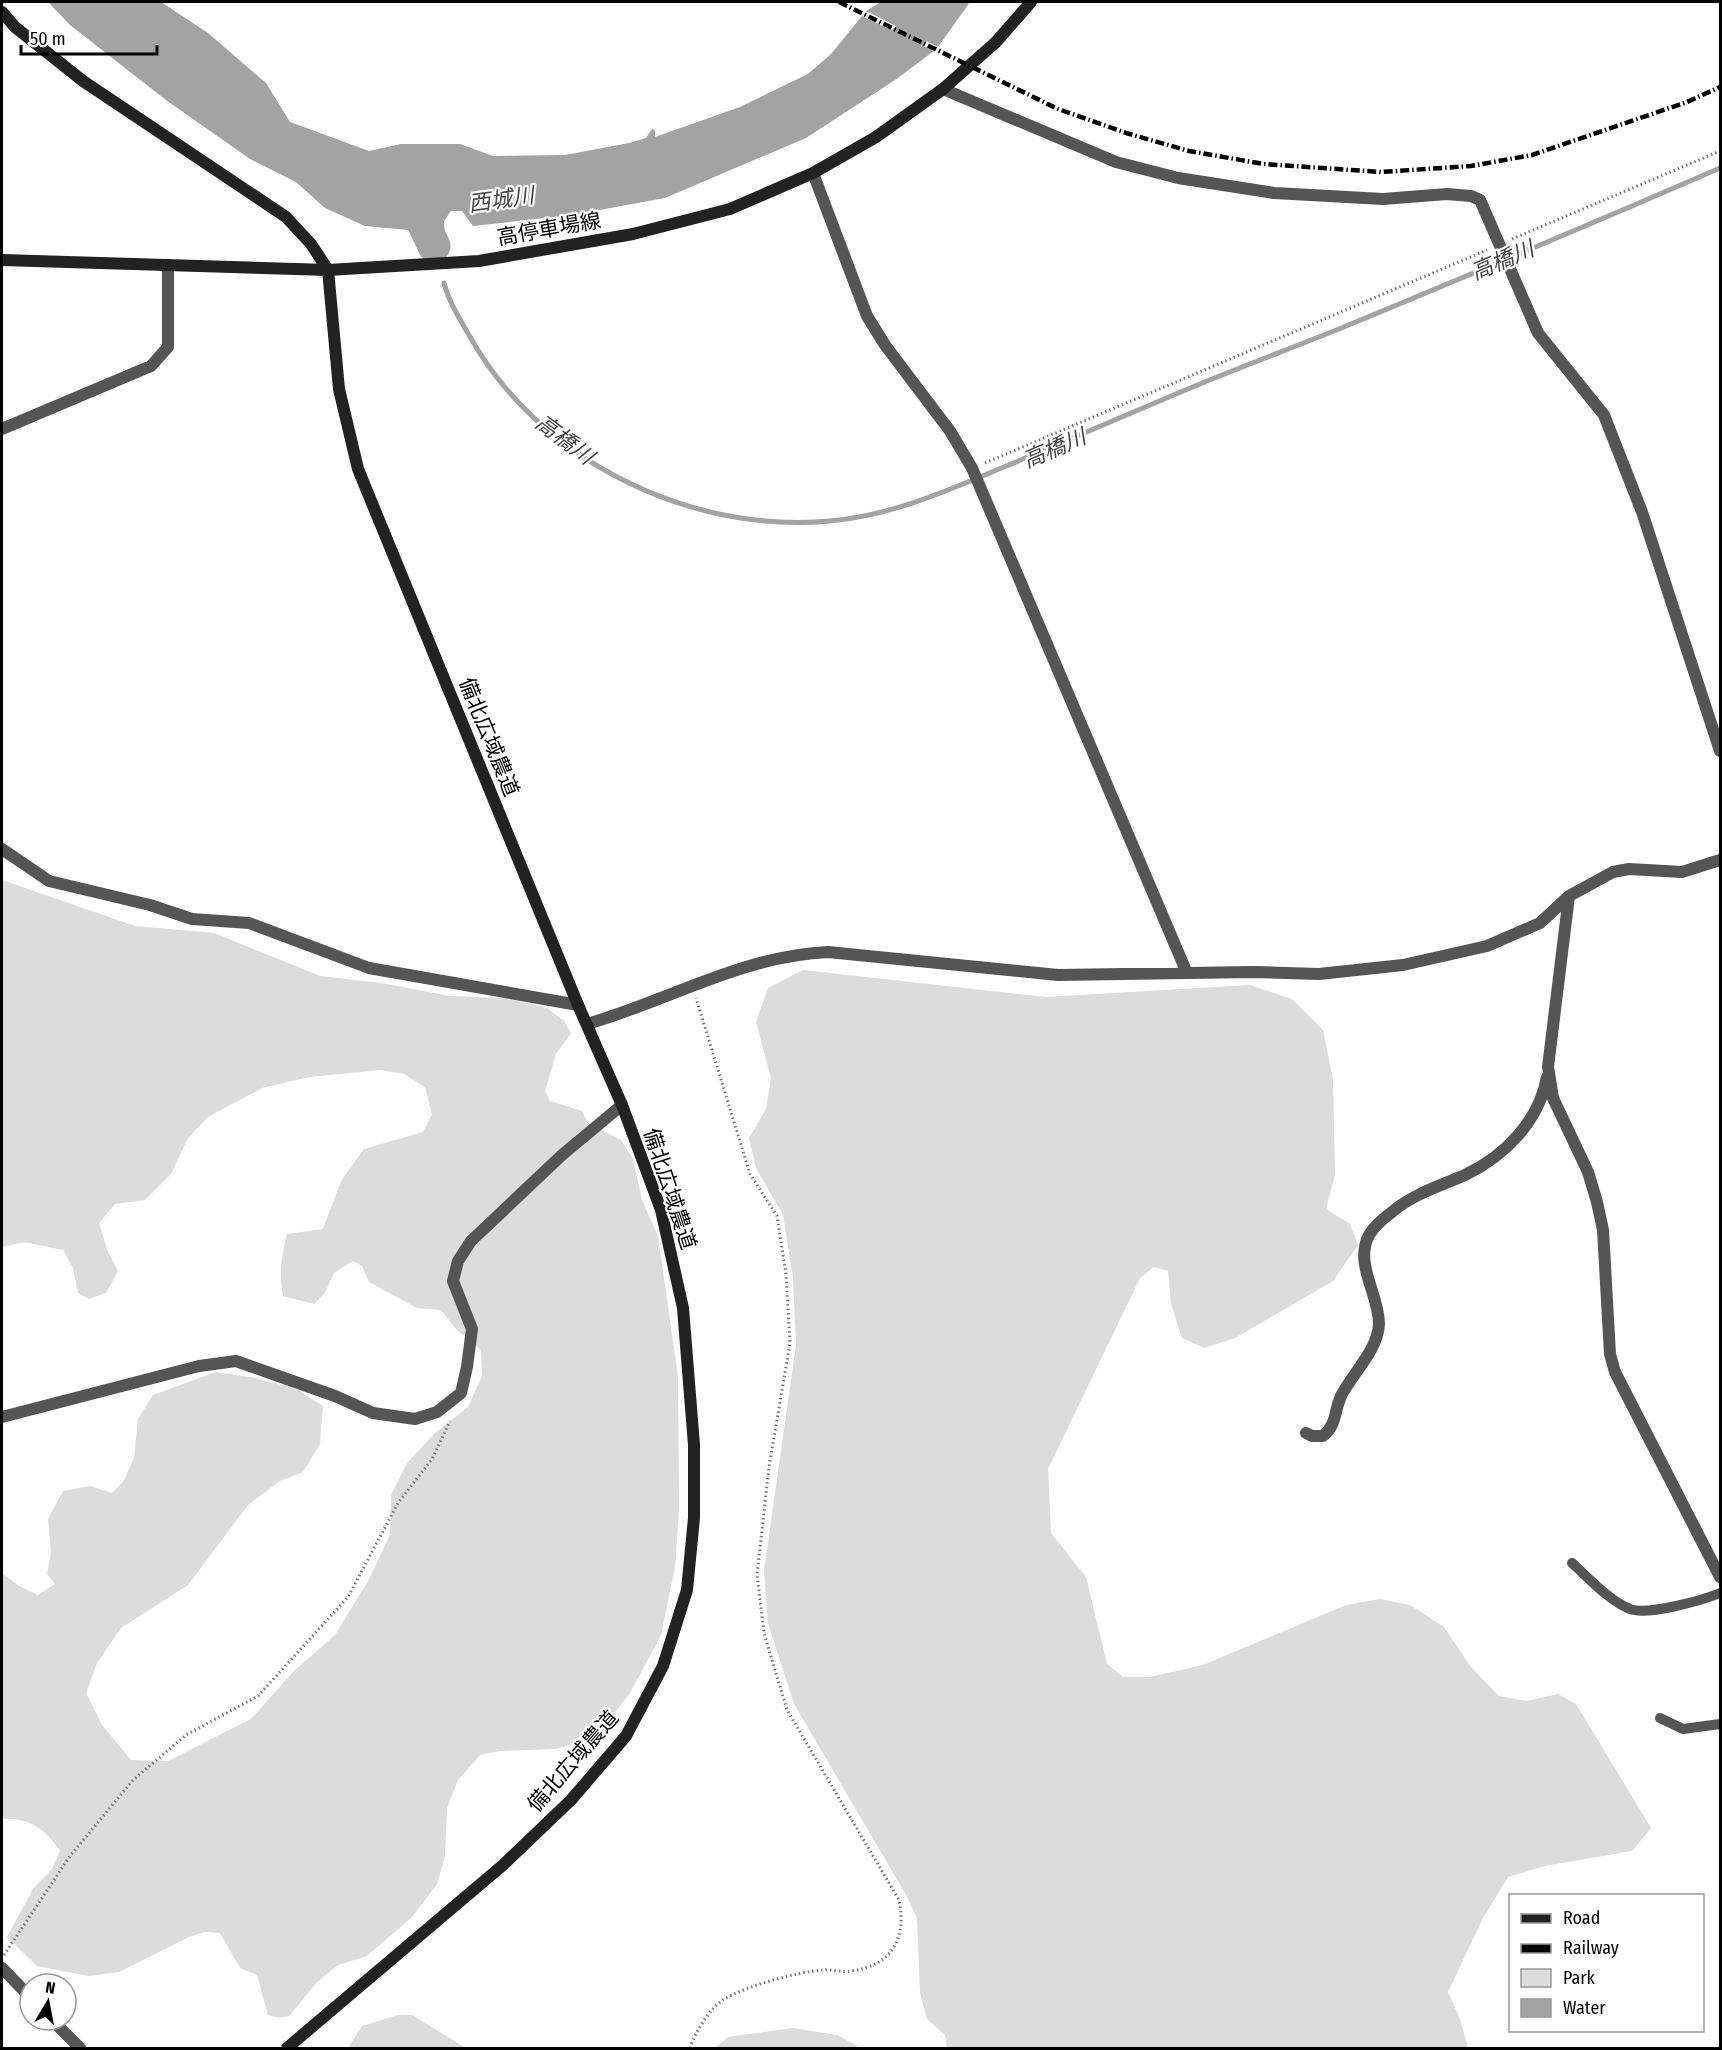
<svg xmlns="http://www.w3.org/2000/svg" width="1722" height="2050" font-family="'Fira Sans Condensed','Noto Sans JP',sans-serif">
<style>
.green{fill:#dcdcdc}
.water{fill:#a3a3a3}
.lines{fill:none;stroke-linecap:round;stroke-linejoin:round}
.stream{stroke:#a3a3a3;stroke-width:5}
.river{stroke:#a3a3a3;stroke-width:33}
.path{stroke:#777;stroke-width:3;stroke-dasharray:1.5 3;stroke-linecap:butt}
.lane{stroke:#555;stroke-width:10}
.street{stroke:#555;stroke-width:12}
.secondary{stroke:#222;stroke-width:12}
.rail{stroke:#000;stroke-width:4.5;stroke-dasharray:9 3 1.5 3;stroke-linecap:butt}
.labels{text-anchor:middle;stroke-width:4.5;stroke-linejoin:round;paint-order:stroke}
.street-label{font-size:21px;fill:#000;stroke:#fff}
.water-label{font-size:22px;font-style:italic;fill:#444;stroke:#fff}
</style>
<rect width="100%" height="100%" fill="#fff"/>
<path class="green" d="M2,880L135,926L214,933L320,976L381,983L450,996L504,998L545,1007L564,1021L571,1033L556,1054L545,1091L550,1101L582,1111L588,1123L621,1140L633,1159L642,1200L658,1236L678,1377L679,1509L675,1567L661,1635L630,1693L596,1737L556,1749L500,1751L480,1755L458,1780L447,1808L445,1856L437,1884L412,1917L367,1956L338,1965L317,1982L289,2016L279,2018L268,2015L257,1975L240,1968L220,1933L205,1932L189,1937L119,1972L89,1976L37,1966L7,1937L33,1889L52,1869L60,1851C46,1829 28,1817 2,1819V1573L19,1586L38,1595L55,1584L47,1574L51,1552L48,1519L63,1491L90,1486L112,1493L123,1482L134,1458L138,1419L153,1395L216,1372L256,1378L296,1389L323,1406L320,1444L303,1472L280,1481L248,1505L188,1585L121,1628L97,1663L86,1693L102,1725L131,1760L168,1761L251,1719L294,1671L335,1635L368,1581L390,1535L391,1495L407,1463L435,1433L468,1407L482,1376L481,1350L456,1329L441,1310L417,1308L369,1282L362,1266L353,1261L334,1273L325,1293L314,1304L283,1296C279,1274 281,1256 287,1234L323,1229L341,1181L364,1149L423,1132L432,1114L425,1087L404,1074L381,1070L309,1077L262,1088L208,1117L188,1138L171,1174L145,1200L115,1204L99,1223L107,1250L118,1271L106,1293L89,1299L78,1293L73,1268L63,1250L24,1242L2,1247Z
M803,970L1046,997L1250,985L1292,999L1323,1030L1333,1079L1335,1175L1326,1209L1350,1224L1358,1245L1333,1281L1235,1338L1204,1348L1182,1338L1171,1304L1168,1271L1154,1267L1140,1278L1048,1469L1051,1533L1086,1577L1107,1664L1123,1677H1150L1203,1665L1346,1605L1380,1599L1410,1605L1444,1627L1471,1667L1499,1696L1526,1701L1558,1694L1576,1704L1651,1828L1632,1851L1545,1866L1508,1877L1483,1918L1448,1992L1460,2019L1468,2048H947L945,2035L927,2019L920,1993L917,1918L905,1893L794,1704L768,1623L764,1571L796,1345L793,1278L783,1215L756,1168L749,1138L766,1109L771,1078L756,1022L768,988Z
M398,2015H412L466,2048H348L362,2026Z
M793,2028L837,2035L861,2048H715L728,2037Z"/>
<path class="water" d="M48,2H161L208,33L266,83L290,122L369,151L401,144H460L493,156L565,155L629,143L646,138L652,129L655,130V137L740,107L808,74L831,54L862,16L934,51L895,80L806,138L665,198L572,215L473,226L462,211H451L444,221L445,239L423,243L408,230L365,226L325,208L296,182L250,159L166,100L70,25Z
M881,2H970L938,47L866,11Z"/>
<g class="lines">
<path class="stream" d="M444,283C449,302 459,318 469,335C538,460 689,534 830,521C897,515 955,487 1016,462C1072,438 1128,414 1183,391C1235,369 1287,350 1339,329C1467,276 1594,223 1720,168"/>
<path class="river" d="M877,70L941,2
M416,208L434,246"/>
<path class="path" d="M1512,239L1720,151
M985,463L1487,250
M4,1955L70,1856L133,1780L186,1735L258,1696L348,1597L398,1503L432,1459L450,1421
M690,2048C695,2033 709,2009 723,2000C745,1986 797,1972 823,1970C832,1969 842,1973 851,1971C892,1966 907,1938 899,1900L787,1710L764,1633L757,1575L769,1467L790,1343L786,1274L777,1216L750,1174L696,998"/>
<path class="lane" d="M1572,1563C1589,1578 1609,1601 1630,1609C1647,1616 1703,1600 1720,1593
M1660,1718L1683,1729L1720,1724"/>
<path class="street" d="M943,89L1116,162L1178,178L1274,193L1383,199L1447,194L1471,196L1480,200L1538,333L1604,415L1642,512L1720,751
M813,173L867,316L885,345L950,431L972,468L1187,973
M2,429L151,366L168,347V265
M2,849L49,881L150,905L192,919L249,923L369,968L578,1005
M1569,896L1548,1067L1553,1098L1588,1172L1597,1202L1603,1230L1610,1354L1615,1372L1720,1577
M587,1024C668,1001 741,956 828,952L1058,975L1253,972L1319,974L1403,965L1487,946L1540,923L1569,896L1613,872L1629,869L1682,872L1720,860
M2,1417L199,1366L236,1361L335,1396L373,1413L415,1419L437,1412L461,1393L467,1367L472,1329L453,1281L458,1261L471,1241L562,1155L622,1105
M1306,1433L1312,1436H1323C1337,1424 1334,1412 1341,1396C1352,1374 1378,1350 1379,1324C1379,1294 1354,1264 1369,1235C1374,1226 1384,1218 1392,1212C1413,1194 1440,1186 1465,1175C1505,1156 1539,1121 1547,1077
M2,1968L30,1997
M52,2020L80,2048"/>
<path class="secondary" d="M2,12L15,27L83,81L286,217L311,244L328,270L339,389L358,469L578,1005L622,1105L661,1210L683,1308L694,1445V1518L687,1590L663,1666L626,1736L571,1800L503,1865L287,2048
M2,260L328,270L479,261L633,234L730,209L813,173L876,137L943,89L996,42L1031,2"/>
<path class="rail" d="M839,2L1058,109L1126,133L1189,151L1264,164L1381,172L1471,166L1532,155L1687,102L1720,87"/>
</g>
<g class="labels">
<g class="street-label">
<text transform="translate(549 229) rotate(-10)" y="7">高停車場線</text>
<text transform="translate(489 737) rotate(68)" y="7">備北広域農道</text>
<text transform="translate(670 1189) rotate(72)" y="7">備北広域農道</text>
<text transform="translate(573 1761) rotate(-49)" y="7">備北広域農道</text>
</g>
<g class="water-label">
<text transform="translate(501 199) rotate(-8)" y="8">西城川</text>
<text transform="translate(1502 260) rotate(-23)" y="8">高橋川</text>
<text transform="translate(565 439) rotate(37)" y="8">高橋川</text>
<text transform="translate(1054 448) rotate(-23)" y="8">高橋川</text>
</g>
</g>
<rect width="1722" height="2050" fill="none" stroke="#000000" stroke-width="6"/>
<rect x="1509" y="1894" width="195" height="138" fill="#ffffff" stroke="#999999" stroke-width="1.5"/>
<rect x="1521" y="1914" width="30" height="9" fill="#222222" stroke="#999999" stroke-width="1.5"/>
<text x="1563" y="1924" font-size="18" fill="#000000">Road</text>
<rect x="1521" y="1944" width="30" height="9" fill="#000000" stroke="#999999" stroke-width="1.5"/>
<text x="1563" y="1954" font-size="18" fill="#000000">Railway</text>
<rect x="1521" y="1969" width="30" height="18" fill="#dcdcdc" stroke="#999999" stroke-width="1.5"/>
<text x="1563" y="1984" font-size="18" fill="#000000">Park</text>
<rect x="1521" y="1999" width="30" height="18" fill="#a3a3a3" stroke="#999999" stroke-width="1.5"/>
<text x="1563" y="2014" font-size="18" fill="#000000">Water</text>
<g transform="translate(48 2002) rotate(10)"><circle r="28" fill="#ffffff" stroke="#999999" stroke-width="1.5"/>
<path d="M0-4.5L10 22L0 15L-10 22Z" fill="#000000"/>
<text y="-9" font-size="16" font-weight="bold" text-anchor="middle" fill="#000000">N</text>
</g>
<path d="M21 45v9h136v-9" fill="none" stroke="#000000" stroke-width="3"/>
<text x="30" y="45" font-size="18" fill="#000000" stroke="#ffffff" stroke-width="4.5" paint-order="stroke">50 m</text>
</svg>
